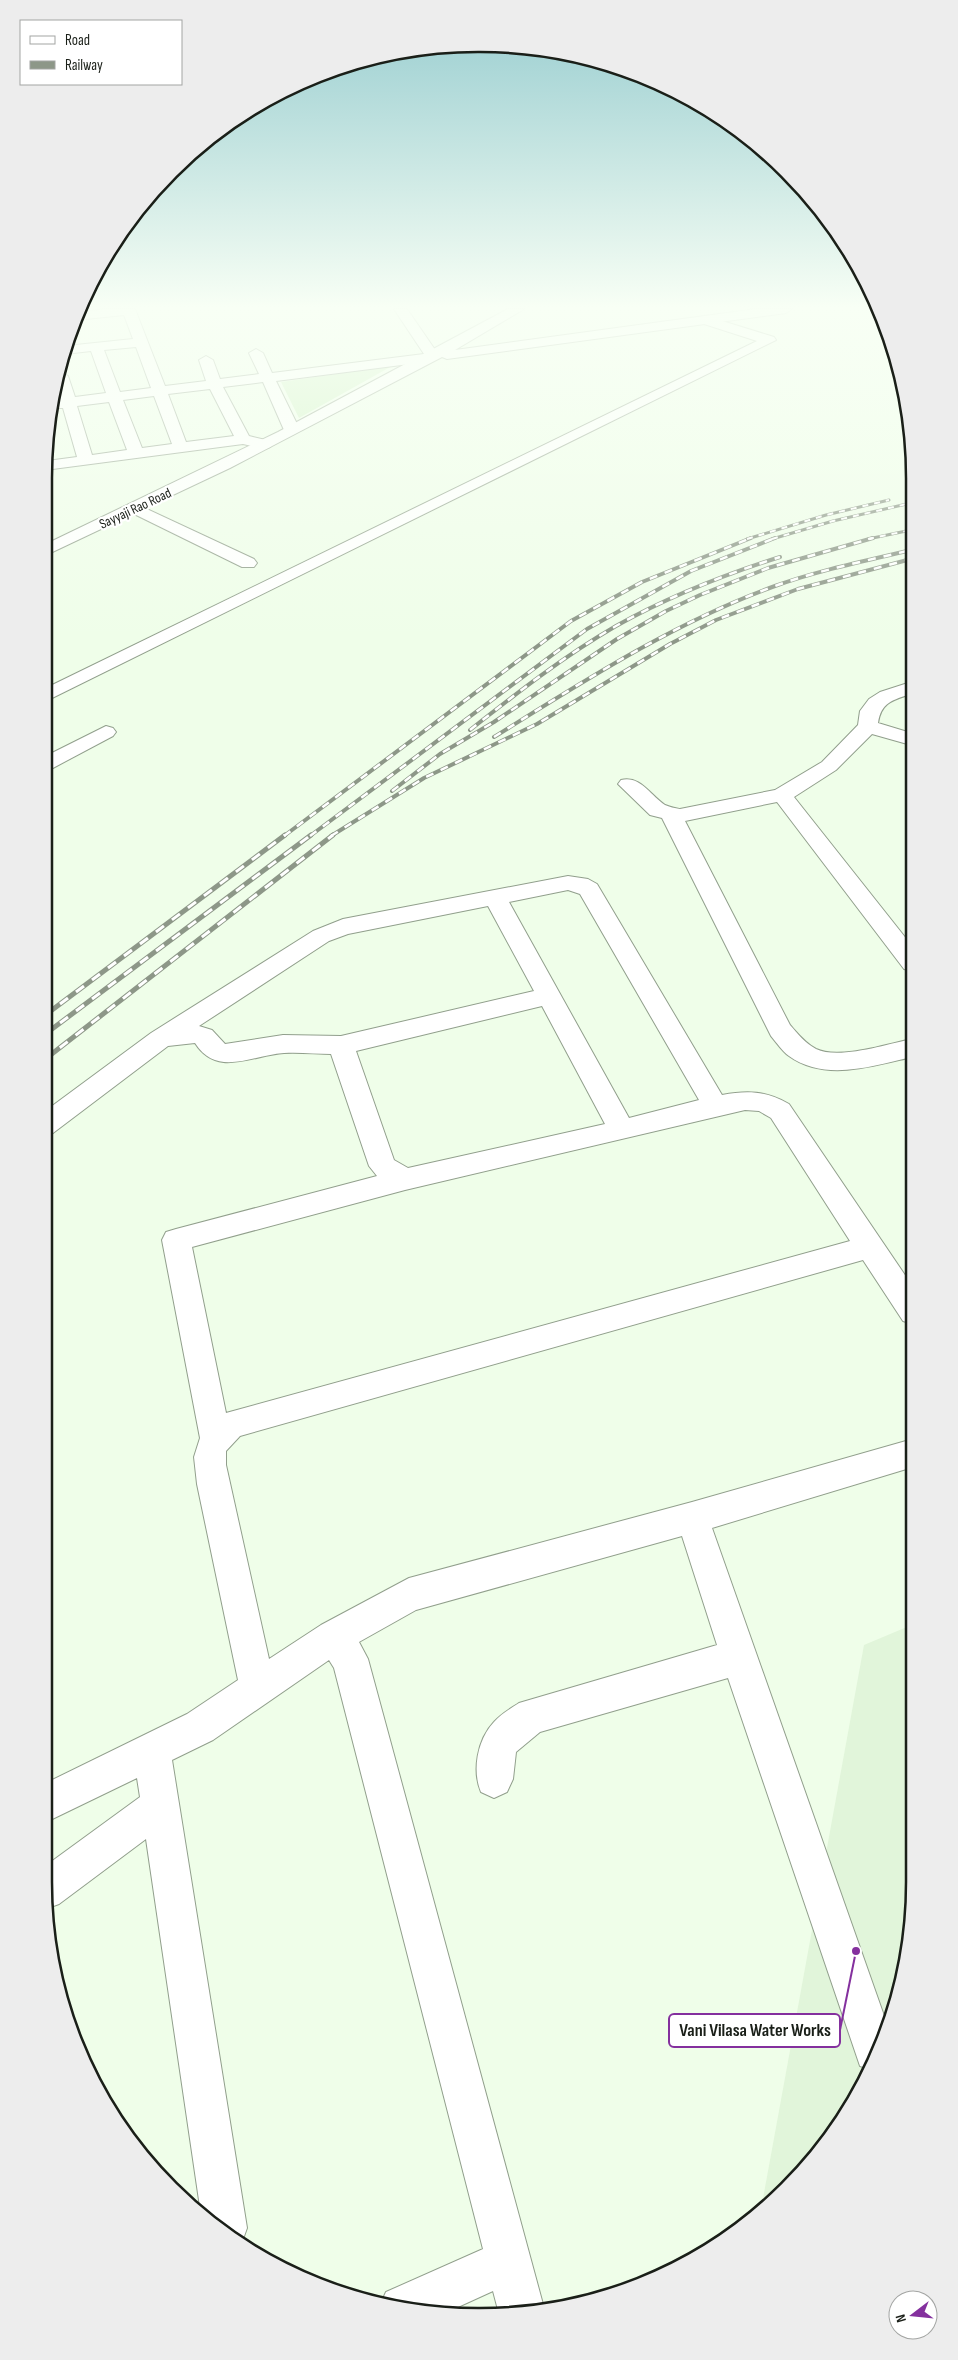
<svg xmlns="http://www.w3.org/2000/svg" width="958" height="2360" font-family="'Sofia Sans Condensed',sans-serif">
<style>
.built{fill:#e1f5da}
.green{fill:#cef1c1}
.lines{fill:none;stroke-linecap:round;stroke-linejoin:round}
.minor-casing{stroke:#919f8c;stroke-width:2}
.major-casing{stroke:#919f8c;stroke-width:2}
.minor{fill:#fff;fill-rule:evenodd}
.major{fill:#fff;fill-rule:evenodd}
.rail-far2-casing{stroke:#8d9788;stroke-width:3}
.rail-far1-casing{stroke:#8d9788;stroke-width:4}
.rail-casing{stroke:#8d9788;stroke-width:5}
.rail-far2{stroke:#fff;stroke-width:2;stroke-dasharray:6;stroke-linecap:butt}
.rail-far1{stroke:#fff;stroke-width:2.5;stroke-dasharray:8;stroke-linecap:butt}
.rail{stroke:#fff;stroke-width:3;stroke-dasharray:10;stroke-linecap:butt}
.labels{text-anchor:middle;stroke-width:4.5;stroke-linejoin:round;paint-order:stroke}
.far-street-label{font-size:14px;fill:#1a1f18;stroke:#fff}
.rim{fill:none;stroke:#1a1f18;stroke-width:2.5}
.leader{fill:none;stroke:#84309e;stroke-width:2}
.callout-dot{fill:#84309e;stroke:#fff;stroke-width:2}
.callout{fill:#fff;stroke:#84309e;stroke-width:2}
.callout-label{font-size:18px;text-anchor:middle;font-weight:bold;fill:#1a1f18}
</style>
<rect width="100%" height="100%" fill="#effee9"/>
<path class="built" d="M914,1624V1881L891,2021L824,2146L762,2204L864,1645Z"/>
<path class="green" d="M392,366L299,418L281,382Z"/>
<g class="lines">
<defs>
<path id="minor" d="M107,309H135L165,386L206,381L199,360L206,356L213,360L220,379L259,374L249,353L256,349L263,353L272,373L424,354L394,309H407L440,357L433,361L276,381L300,430L292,435L284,430L263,382L223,387L249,436L270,441L273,444L270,447L265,449L243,444L45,470L47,461L77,457L63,408H55L57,400L61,399L58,391L61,372L68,376L75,397L106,393L91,351L65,354L66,346L133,339L124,315L76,320L79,312ZM136,347L151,388L120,392L104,350ZM210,389L234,436L186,442L168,394ZM154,396L172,444L142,448L123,400ZM109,402L127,450L92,455L77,406Z
M706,316L774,337L776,340L44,702V689L757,341L701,323L699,320Z
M134,503L254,559L257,563L254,567H242L128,511L126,508Z
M911,682V694C893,700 881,702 878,723L911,733V745L872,734L836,770L794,797L912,946V971L904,969L777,802L685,821L790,1025C798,1034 805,1043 816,1049C839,1060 887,1044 912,1039V1057C873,1066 825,1082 789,1056C782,1051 777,1043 771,1036L662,818L650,815L618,784L621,780C640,775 650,795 665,805C669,807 675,808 680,809L775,790L822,762L858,725L860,711L869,699L880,692Z
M106,726L113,728L116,732L113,736L51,769L44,771V757Z
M568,876L588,879L597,884L722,1095C748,1090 766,1091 789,1104L913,1287V1324L903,1321L863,1260L240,1436L226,1451V1465L269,1659L321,1625L409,1578L692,1502L913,1439V1467L712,1528L888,2027L866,2068L860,2066L728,1678L540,1732L516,1752L513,1779L507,1792L494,1798L481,1792C472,1771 477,1740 494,1722C501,1714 510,1709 519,1703L717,1645L682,1536L416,1610L359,1642L368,1659L544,2308L498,2310L493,2291L447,2312H422L381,2303L386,2292L483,2249L334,1668L329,1660L213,1740L172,1760L247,2228L242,2242L200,2207L146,1839L59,1904L48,1908L44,1867L140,1797L137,1778L44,1823V1784L187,1714L238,1680L197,1484L194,1457L200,1438L162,1240L166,1232L176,1229L377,1176L369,1166L331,1054C316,1054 300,1052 284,1053C252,1055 217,1078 195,1043L168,1046L53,1133L44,1136V1112L151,1033L313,931L343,919ZM568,890L580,894L699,1100L629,1118L509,902ZM488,906L534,991L341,1036L283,1035L225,1044L212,1030L199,1026L329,941L348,934ZM542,1006L605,1124L408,1168L394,1160L356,1051ZM745,1110L759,1111L771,1118L850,1241L226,1413L192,1247L405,1190Z"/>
<path id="major" d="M508,309H524L455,350L756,309H792L786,313L447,359L442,357L230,468L44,556V545L278,432Z"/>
</defs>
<use href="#minor" class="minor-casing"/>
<use href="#major" class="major-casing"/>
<use href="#minor" class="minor"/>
<use href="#major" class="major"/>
<defs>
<path id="rail-far2" d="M747,539L826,515L889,500
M772,539L833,521L911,503
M868,539L911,530"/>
<path id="rail-far1" d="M470,730C517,693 564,656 616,626C668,597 723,575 780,557
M494,737C584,681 675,622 775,586C819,570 866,561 911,550
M392,791L440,754L494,722L617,639L666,611L700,595L768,568L873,538
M284,836L571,621L642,582L751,538
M310,836L587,629L691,571L775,538
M331,836L424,778L537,724L670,644L716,620L798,589L911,559"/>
<path id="rail" d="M44,1016L285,835
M44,1035L311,835
M44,1060L333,835"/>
</defs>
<use href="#rail-far2" class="rail-far2-casing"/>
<use href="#rail-far1" class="rail-far1-casing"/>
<use href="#rail" class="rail-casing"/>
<use href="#rail-far2" class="rail-far2"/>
<use href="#rail-far1" class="rail-far1"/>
<use href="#rail" class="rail"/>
</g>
<linearGradient id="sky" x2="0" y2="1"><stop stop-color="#96cccf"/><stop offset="0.48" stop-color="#f8fff5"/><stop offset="1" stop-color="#f8fff5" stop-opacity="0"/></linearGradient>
<rect width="958" height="640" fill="url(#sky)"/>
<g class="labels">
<g class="far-street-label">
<text transform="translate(135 508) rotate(-25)" y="5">Sayyaji Rao Road</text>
</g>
</g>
<path d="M0 0H958V2360H0ZM478 52H480A426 426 0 0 1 906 478V1882A426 426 0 0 1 480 2308H478A426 426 0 0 1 52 1882V478A426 426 0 0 1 478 52Z" fill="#ededed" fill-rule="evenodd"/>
<path class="rim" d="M478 52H480A426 426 0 0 1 906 478V1882A426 426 0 0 1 480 2308H478A426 426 0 0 1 52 1882V478A426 426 0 0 1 478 52Z"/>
<path class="leader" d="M856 1951L840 2030"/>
<circle class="callout-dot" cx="856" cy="1951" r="5"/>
<rect class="callout" x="669" y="2014" width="171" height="33" rx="5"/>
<g class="callout-label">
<text x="755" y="2036">Vani Vilasa Water Works</text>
</g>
<rect x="20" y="20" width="162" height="65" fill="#ffffff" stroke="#a3a5a3"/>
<rect x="30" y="36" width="25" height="8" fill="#ffffff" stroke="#a3a5a3"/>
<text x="65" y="45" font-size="15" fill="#1a1f18">Road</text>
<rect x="30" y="61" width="25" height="8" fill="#8d9788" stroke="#a3a5a3"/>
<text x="65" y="70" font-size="15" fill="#1a1f18">Railway</text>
<g transform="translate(913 2315) rotate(254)"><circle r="24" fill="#ffffff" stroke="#a3a5a3"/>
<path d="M0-4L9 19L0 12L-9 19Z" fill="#84309e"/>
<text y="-8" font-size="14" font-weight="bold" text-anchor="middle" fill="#1a1f18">N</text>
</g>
</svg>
